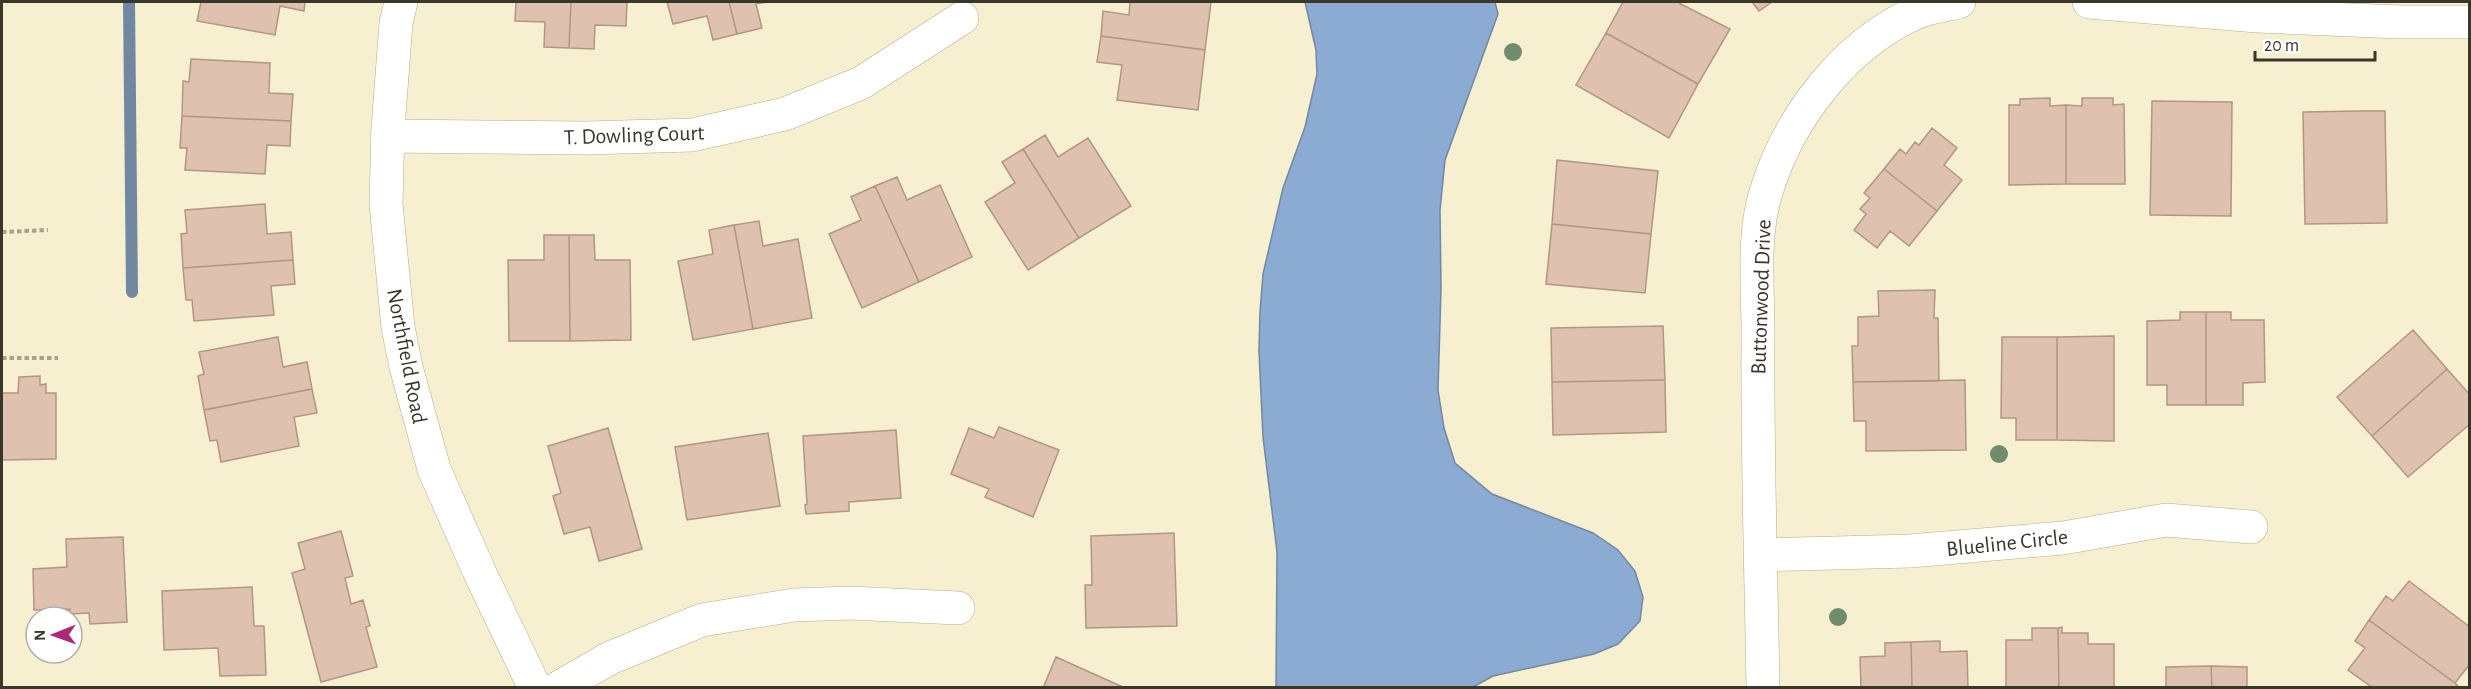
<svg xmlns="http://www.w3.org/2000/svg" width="2471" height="689" font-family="'Alegreya Sans',sans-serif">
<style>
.water{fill:#8babd3;stroke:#7288a0;stroke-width:1.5}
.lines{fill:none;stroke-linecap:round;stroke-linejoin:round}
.stream{stroke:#7288a0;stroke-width:12}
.building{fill:#dec1ae;stroke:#b19684;stroke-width:1.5}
.minor-casing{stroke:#b4ad8f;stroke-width:34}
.path{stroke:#a7a28b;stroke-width:4;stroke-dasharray:4.5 3;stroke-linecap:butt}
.minor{stroke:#fff;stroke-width:33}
.tree{fill:#718c6c}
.labels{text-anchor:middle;stroke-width:4.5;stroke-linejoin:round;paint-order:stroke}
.street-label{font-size:22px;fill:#39362a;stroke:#fff}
</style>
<rect width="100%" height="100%" fill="#f6efd0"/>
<path class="water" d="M1305,2H1495L1498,14L1445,160L1440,210L1441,289L1438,390L1444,428L1455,463L1492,494L1593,533L1618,550L1635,571L1643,597L1640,621L1618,644L1594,654L1493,676L1473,687H1276L1277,552L1263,437L1259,351L1260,312L1263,274L1283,188L1305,127L1317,74L1316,50Z"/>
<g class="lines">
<path class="stream" d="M129,2L132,292"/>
</g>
<path class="building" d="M201,2H305L304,11L280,6L275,35L197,21Z
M516,2H571L569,48L544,47L545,22L515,21Z
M571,2H627L626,26L595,25L594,49L569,48Z
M667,2H729L737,34L713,40L707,16L673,24Z
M729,2H767L756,4L762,28L737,34Z
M1130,2H1211L1205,50L1101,36L1103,11L1129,15Z
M1623,2H1677L1730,29L1698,84L1606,33Z
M1752,2H1772L1759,11Z
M1606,33L1698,84L1669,138L1576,85Z
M1101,36L1205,50L1198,110L1117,100L1122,65L1097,62Z
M191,59L270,63L269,93L293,94L291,121L182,116L183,81L189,82Z
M2050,98V106L2066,105V184L2009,185V105H2020V99Z
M2082,98H2113V105L2124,104L2125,184H2066V105L2082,106Z
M2152,101L2232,102L2231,216L2150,215Z
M2362,111H2385L2387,223L2305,224L2303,112Z
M182,116L291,121L290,146L267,145L265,174L185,170L187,148H180Z
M1932,128L1957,148L1944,165L1962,180L1937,211L1884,169L1900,149L1906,154L1915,142L1919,145Z
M1045,135L1058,157L1088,138L1131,206L1079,238L1023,149Z
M1023,149L1079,238L1028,270L985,202L1015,183L1002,162Z
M1557,160L1658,171L1651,234L1552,224Z
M1884,169L1937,211L1909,246L1890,231L1877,248L1854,230L1866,214L1860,209L1870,198L1864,193Z
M897,177L907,200L940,185L972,257L919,282L875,186Z
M875,186L919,282L862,308L829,234L861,220L851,197Z
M265,204L267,234L291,232L293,260L183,268L181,234L187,233L185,210Z
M759,221L763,246L798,239L812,318L753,329L734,225Z
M1552,224L1651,234L1645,293L1546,284Z
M734,225L753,329L693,340L678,261L713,254L709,230Z
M544,235H569L570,341H509L508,260H544Z
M569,235H594L595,260H630L631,340L570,341Z
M293,260L295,284L271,286L274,315L194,321L192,300H186L183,268Z
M1935,290L1934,318H1938L1939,381L1853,382L1852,346H1858V317L1879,316L1878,291Z
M2180,312H2206V405H2167V385H2147V321L2180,320Z
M2206,312H2231V320H2264L2265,382L2243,383V405H2206Z
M1663,326L1665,380L1552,382L1551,328Z
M2413,330L2447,369L2372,436L2337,397Z
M2114,336V441L2057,440V337Z
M278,337L283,367L307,362L312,389L204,410L198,376L204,374L199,352Z
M2002,337H2057V440H2016V418H2001Z
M2447,369L2470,395V424L2408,477L2372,436Z
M40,376V385L46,384V393H56V459L2,460V393H18L19,377Z
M1665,380L1666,432L1553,435L1552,382Z
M1965,380L1966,450L1866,451V421H1854L1853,382Z
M312,389L317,413L294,417L299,446L221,462L217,440L210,441L204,410Z
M999,427L1059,450L1033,517L985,497L989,489L951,474L969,428L994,438Z
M608,428L642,549L599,561L590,527L564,534L553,496L561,493L548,446Z
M896,430L901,498L849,502V511L806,514L805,505L807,504L803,436Z
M768,433L780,506L687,520L675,447Z
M341,531L353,576L345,578L351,604L363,600L370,626L366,627L377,667L321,682L292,573L305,569L298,543Z
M1174,533L1177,626L1086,628L1085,585H1092L1091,536Z
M123,537L127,622L90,624L89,613L70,614V609L34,610L33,569L67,567L66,539Z
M2409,581L2470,627V664L2455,683L2369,620L2386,596L2393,601Z
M252,587L254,626H264L266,675L220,676L218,648L164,650L162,591Z
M2369,620L2455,683L2460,688H2373L2348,670L2365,648L2355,641Z
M2062,627V633H2088V644H2114V688H2059L2058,628Z
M2032,628H2058L2059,688H2006V640H2032Z
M1940,641V652L1967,651L1968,688H1912L1911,642Z
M1911,642L1912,688H1861L1860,657L1885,656V643Z
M1056,657L1125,688H1043Z
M2211,666L2212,688H2166V667Z
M2211,666L2247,667V688H2212Z"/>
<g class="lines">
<defs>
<path id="minor" d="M401,2L396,23L388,128L386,204L398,327L406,367L434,469L479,571L535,688
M2089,2L2257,16L2400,22H2470
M387,136L587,138L692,135L785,114L861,83L962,18
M1761,555L1910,551L2063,538L2166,520L2251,527
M558,688L610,658L702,620L794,605L850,603L958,608
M1763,688C1761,569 1757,451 1758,333C1758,286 1752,234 1767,189C1790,116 1845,45 1915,13C1929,7 1945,5 1959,2"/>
</defs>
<use href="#minor" class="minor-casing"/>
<path class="path" d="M2,232L48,230
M2,358H58"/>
<use href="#minor" class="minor"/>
</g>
<g class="tree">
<circle cx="1513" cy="52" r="9"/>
<circle cx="1999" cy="454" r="9"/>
<circle cx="1838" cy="617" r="9"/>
</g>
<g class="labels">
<g class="street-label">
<text transform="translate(634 134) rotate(-2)" y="8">T. Dowling Court</text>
<text transform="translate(1760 297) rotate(-88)" y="8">Buttonwood Drive</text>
<text transform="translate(408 356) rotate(79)" y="8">Northfield Road</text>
<text transform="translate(2007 542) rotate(-6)" y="8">Blueline Circle</text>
</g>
</g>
<rect width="2471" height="689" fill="none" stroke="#39362a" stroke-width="6"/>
<g transform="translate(54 635) rotate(269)"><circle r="28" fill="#ffffff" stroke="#b0afaa" stroke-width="1.5"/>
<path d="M0-4.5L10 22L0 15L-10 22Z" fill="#ab2975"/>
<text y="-9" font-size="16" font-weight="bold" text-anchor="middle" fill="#39362a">N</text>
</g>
<path d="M2255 51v9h120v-9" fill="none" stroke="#39362a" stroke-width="3"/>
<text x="2264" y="51" font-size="18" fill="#39362a" stroke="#ffffff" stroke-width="4.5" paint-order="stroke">20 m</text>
</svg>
